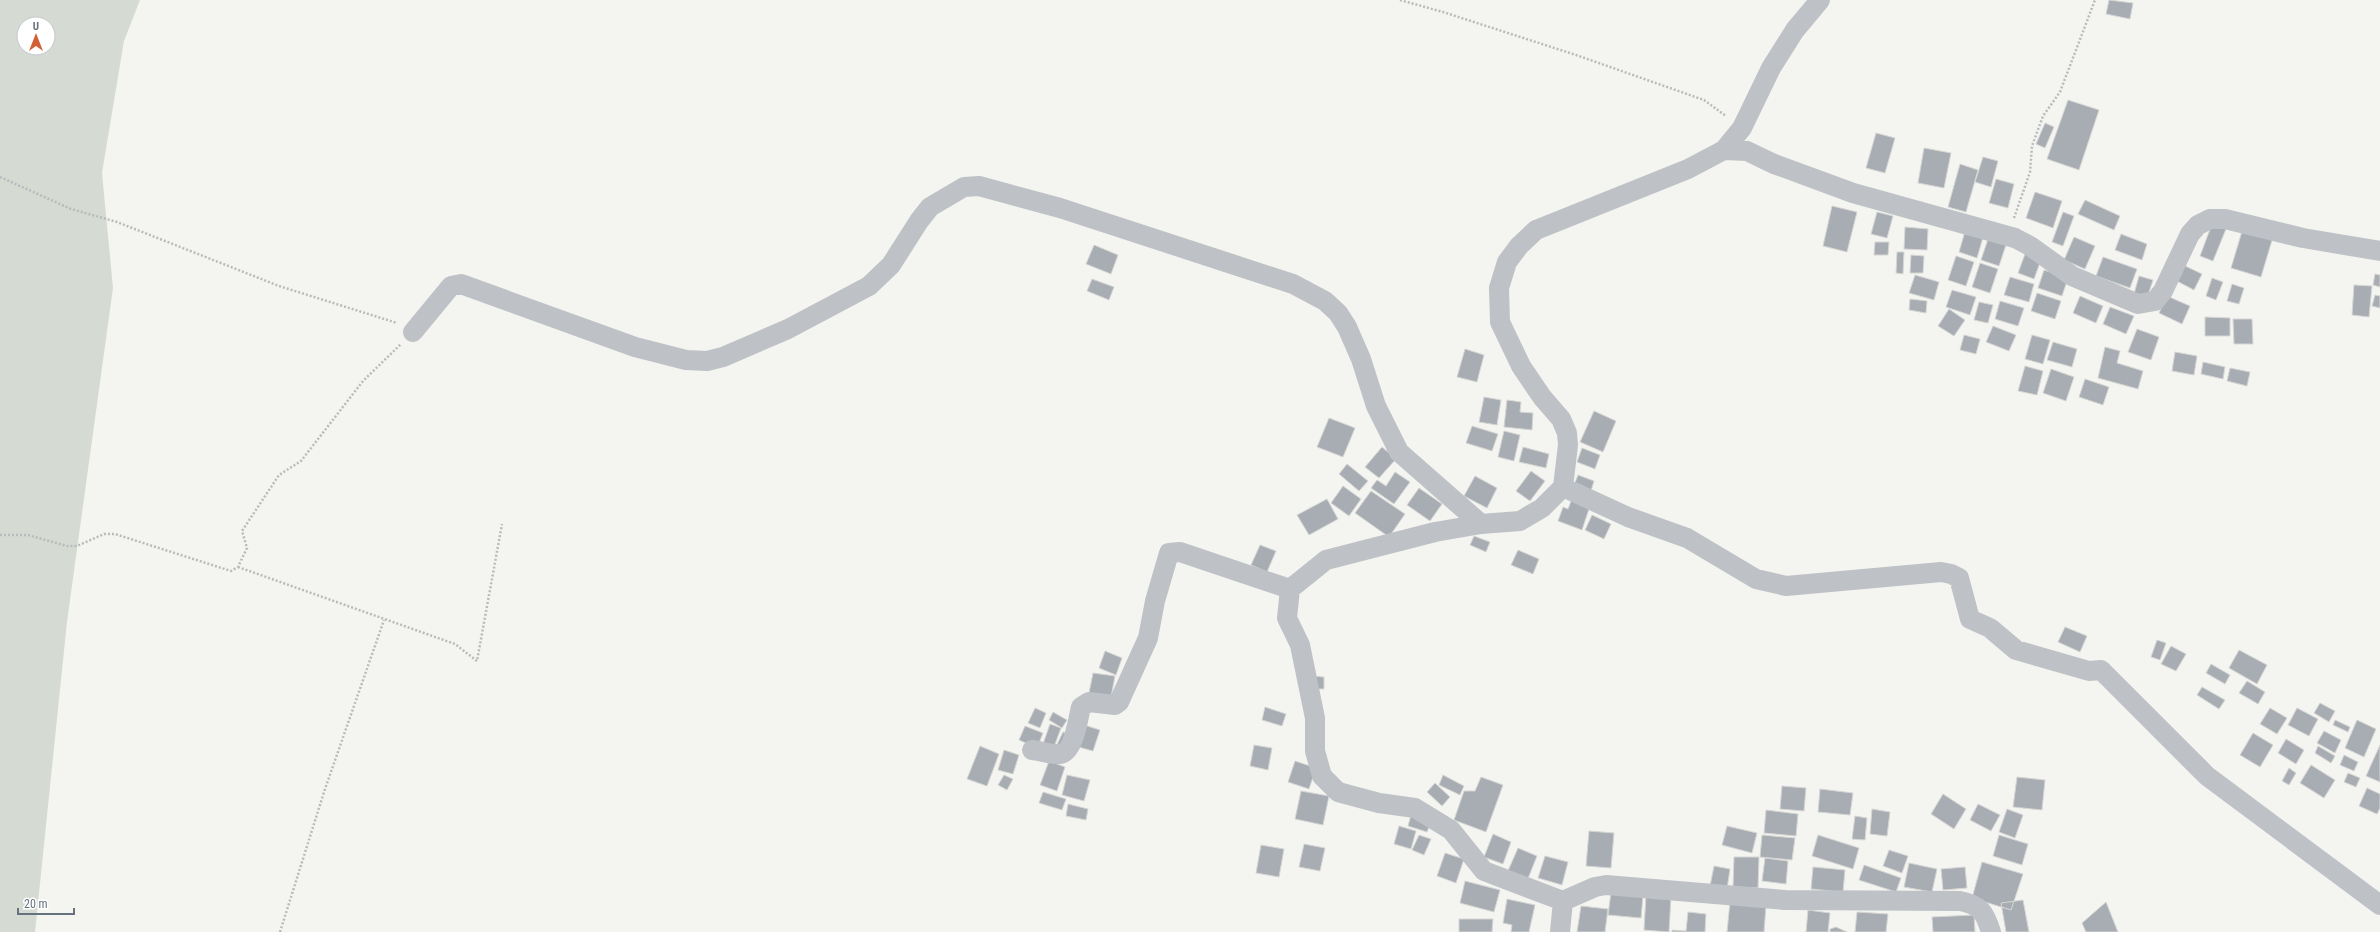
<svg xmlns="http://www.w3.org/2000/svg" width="2380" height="932" font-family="'Roboto Condensed',sans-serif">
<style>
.green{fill:#d5dbd3;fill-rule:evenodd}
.building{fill:#a7adb3;stroke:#d6d6d4}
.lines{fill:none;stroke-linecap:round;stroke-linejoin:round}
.path{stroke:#b8babc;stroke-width:2.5;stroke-dasharray:2 2;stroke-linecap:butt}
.street{stroke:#bec1c5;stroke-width:20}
</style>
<rect width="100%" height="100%" fill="#f4f5f1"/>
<path class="green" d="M0,0H140L124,41L102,173L113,288L67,622L35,932H0ZM24,24H48V48H24Z"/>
<path class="building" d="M2109,0L2133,3L2130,19L2106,14Z
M2068,100L2099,110L2079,170L2047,159Z
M2045,123L2054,127L2045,148L2036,144Z
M1876,133L1895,138L1885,173L1866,168Z
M1924,148L1951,153L1944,188L1918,183Z
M1983,157L1998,161L1991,187L1975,182Z
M1960,164L1978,170L1966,212L1948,207Z
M1996,179L2014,184L2008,208L1989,203Z
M2035,192L2062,201L2053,228L2026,218Z
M2085,200L2120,216L2114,230L2078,214Z
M1832,206L1857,212L1847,252L1823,246Z
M1877,212L1893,216L1887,238L1871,234Z
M2063,212L2074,216L2063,246L2052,242Z
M2212,224L2226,229L2213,261L2200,256Z
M1905,227L1928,229L1927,250L1904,249Z
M1966,228L1984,234L1977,258L1959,252Z
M2243,228L2273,237L2261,277L2231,268Z
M2121,234L2147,244L2142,260L2115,250Z
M1989,236L2007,242L1999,266L1981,260Z
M2074,237L2095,246L2085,269L2064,260Z
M1875,242H1889L1888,255H1874Z
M1094,245L1118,255L1111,274L1086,264Z
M1897,252H1904L1903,274L1896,273Z
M2025,254L2041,260L2034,279L2018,273Z
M1911,255L1924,256L1923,273H1910Z
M1956,256L1974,262L1966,286L1948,280Z
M2103,257L2137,269L2130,288L2096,276Z
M1980,263L1998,269L1990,293L1972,287Z
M2181,264L2202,274L2194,290L2173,279Z
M2044,270L2068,278L2062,296L2038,288Z
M2375,274L2380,275V287L2373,285Z
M1915,275L1939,282L1934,300L1909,293Z
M2139,276L2153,280L2147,298L2134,294Z
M2010,277L2034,284L2029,302L2004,295Z
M2212,278L2223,282L2216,300L2206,296Z
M1092,279L1114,287L1109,300L1087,291Z
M2232,284L2244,288L2239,304L2227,301Z
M2354,285L2372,286L2369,317L2352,315Z
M1952,290L1976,297L1970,315L1946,307Z
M2037,293L2061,301L2055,319L2031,311Z
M2375,295L2380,296V308L2372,306Z
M2080,296L2103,306L2096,323L2073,313Z
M2167,296L2190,306L2182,324L2159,313Z
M1910,299L1927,301L1926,313L1909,310Z
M2000,301L2024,308L2018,326L1995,319Z
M1979,302L1993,305L1988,323L1974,320Z
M2110,307L2134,316L2126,334L2103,324Z
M1949,309L1965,320L1954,336L1938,326Z
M2205,317L2230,318V336H2205Z
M2233,319H2252L2253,344H2234Z
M1993,326L2016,335L2009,351L1986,342Z
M2137,329L2159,337L2151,360L2128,352Z
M1964,335L1980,339L1976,354L1960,350Z
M2032,335L2050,340L2043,364L2025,359Z
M2053,342L2077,349L2072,367L2047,360Z
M2105,347L2120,351L2117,363L2143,371L2138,389L2098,378Z
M1465,349L1484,355L1477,382L1457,377Z
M2175,352L2197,356L2194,375L2172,371Z
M2203,362L2225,367L2223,379L2201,374Z
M2025,366L2043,371L2037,395L2018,391Z
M2230,368L2250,372L2247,386L2227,381Z
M2051,369L2074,377L2066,401L2043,393Z
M2085,379L2109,387L2103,405L2079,397Z
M1484,397L1501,400L1497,425L1479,422Z
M1507,400L1521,402L1520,412L1533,413L1532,430L1504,427Z
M1594,411L1616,421L1603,452L1580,442Z
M1329,418L1355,428L1343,457L1317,447Z
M1472,426L1498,434L1492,451L1466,443Z
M1504,431L1520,435L1514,461L1498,457Z
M1382,447L1396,459L1379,478L1365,467Z
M1523,447L1549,454L1546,468L1519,462Z
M1582,448L1600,455L1595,469L1577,462Z
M1347,464L1368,481L1359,491L1339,474Z
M1531,471L1545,481L1530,501L1516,491Z
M1395,472L1410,482L1394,504L1371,488L1377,480L1386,486Z
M1578,475L1594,481L1590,494L1573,488Z
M1475,476L1497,488L1487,508L1464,496Z
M1343,486L1361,499L1349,516L1331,503Z
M1419,488L1442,504L1430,521L1407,505Z
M1371,491L1405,514L1389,537L1355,513Z
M1573,496L1591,503L1582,530L1558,521L1563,507L1568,509Z
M1327,499L1338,519L1309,535L1297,515Z
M1592,515L1611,524L1604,539L1585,530Z
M1474,536L1490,542L1486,552L1470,545Z
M1260,545L1276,551L1267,572L1251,565Z
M1518,550L1539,559L1533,574L1511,565Z
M2065,627L2087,636L2080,652L2058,642Z
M2157,640L2166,643L2160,660L2151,657Z
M2171,646L2186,654L2176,671L2161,664Z
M2239,650L2267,665L2257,684L2229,668Z
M1105,651L1122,658L1116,675L1099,668Z
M2211,664L2230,675L2225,684L2206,673Z
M1093,673L1115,676L1111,697L1089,693Z
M1311,676L1324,677V689H1311Z
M2247,681L2265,692L2258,704L2239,693Z
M2202,687L2225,700L2219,709L2197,695Z
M2320,703L2335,711L2329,722L2314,713Z
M1265,707L1286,714L1282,726L1262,720Z
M1035,708L1046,713L1040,728L1028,723Z
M2270,708L2287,718L2277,734L2260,724Z
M2297,708L2318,719L2309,736L2288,725Z
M1053,712L1067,720L1062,728L1049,720Z
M2335,720L2350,727L2348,732L2333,725Z
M2357,720L2376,729L2364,757L2345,748Z
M1050,724L1061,728L1054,747L1043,744Z
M1081,724L1100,730L1093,751L1075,746Z
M1025,726L1043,733L1037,748L1019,740Z
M2324,731L2341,740L2335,753L2317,743Z
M1063,732L1070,735L1055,749Z
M2253,733L2273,745L2260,767L2240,755Z
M2286,739L2304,750L2296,764L2278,753Z
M1254,745L1272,748L1268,770L1250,766Z
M2380,745V782L2366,776Z
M980,746L999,754L987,786L967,779Z
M2318,746L2335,756L2331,763L2315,753Z
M1004,750L1019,755L1013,774L998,770Z
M2344,755L2358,762L2354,771L2340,765Z
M1049,761L1065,767L1057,791L1040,785Z
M1295,761L1316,768L1309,789L1288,782Z
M2311,765L2335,780L2324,798L2300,783Z
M2289,768L2296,773L2289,785L2282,781Z
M2348,773L2360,778L2356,787L2344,782Z
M1004,775L1013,779L1007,790L998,785Z
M1067,775L1090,780L1084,801L1062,795Z
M1443,775L1464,786L1460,795L1439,785Z
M1481,777L1503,785L1486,832L1454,820L1464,791H1475Z
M2017,777L2045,780L2042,810L2013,807Z
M1435,783L1450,797L1442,806L1427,792Z
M1782,786L1806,788L1804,811L1780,809Z
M2367,788L2380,794V808L2377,814L2359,806Z
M1820,789L1853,793L1850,815L1818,812Z
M1301,791L1329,796L1323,825L1295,819Z
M1043,792L1066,799L1062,810L1039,803Z
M1943,794L1966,809L1954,829L1931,814Z
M1068,804L1088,809L1086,820L1066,816Z
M1978,804L2000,815L1991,831L1970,820Z
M1872,809L1890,812L1887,836L1870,834Z
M2007,809L2023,815L2015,838L1999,832Z
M1766,810L1798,814L1796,836L1764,833Z
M1411,815L1431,822L1427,832L1408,826Z
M1855,816L1867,818L1865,840L1852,839Z
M1399,826L1416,831L1411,849L1394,844Z
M1727,826L1757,833L1752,853L1722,845Z
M1589,831L1614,833L1611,868L1586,866Z
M1493,834L1511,842L1503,864L1484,857Z
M1419,835L1431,839L1424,855L1412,850Z
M1762,835L1795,838L1792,860L1760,857Z
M1818,835L1859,848L1853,869L1812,856Z
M1999,835L2028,844L2022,865L1993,856Z
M1304,844L1325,848L1320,871L1299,867Z
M1261,845L1284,849L1279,877L1256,873Z
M1518,848L1537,856L1527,881L1507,873Z
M1889,850L1908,856L1902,873L1883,866Z
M1445,853L1464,859L1456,883L1437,876Z
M1545,856L1568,862L1562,885L1538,878Z
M1734,857H1759L1758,888L1733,887Z
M1765,858L1788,861L1786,884L1762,881Z
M1982,862L2023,874L2011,910L1972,898Z
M1909,863L1937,869L1932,892L1904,887Z
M1864,865L1901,878L1896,892L1859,880Z
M1714,866L1730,869L1727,889L1710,886Z
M1813,867L1845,870L1843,892L1811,889Z
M1965,867L1967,888L1943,890L1941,869Z
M1465,881L1500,890L1494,912L1460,903Z
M1611,892L1643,896L1641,918L1608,915Z
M1646,895L1671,897L1669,932L1644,930Z
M1507,899L1535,905L1529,932H1511L1512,925L1503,923Z
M2023,900L2029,932H2006L2001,903Z
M1730,902L1766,906L1764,932H1727Z
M2106,902L2118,932H2086L2082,923Z
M1581,906L1608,909L1605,932H1577Z
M1808,910L1830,913L1828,932H1806Z
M1688,912L1706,914L1705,932H1672V930L1686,931Z
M1857,912L1888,914L1886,932H1855Z
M1974,915L1975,932H1933L1932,917Z
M1459,919H1493L1492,932H1459Z
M1836,927L1847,932H1830V929Z"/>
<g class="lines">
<path class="path" d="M1400,0L1443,12L1576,55L1704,100L1726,116
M0,177L71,209L117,222L279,286L397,323
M2014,218L2030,172L2032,146L2043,116L2060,92L2095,0
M0,535H28L67,546H77L104,534H115L231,571L238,567L247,548L242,531L279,475L301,461L363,381L401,344
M238,567L455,644L477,661L502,524
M280,932L325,789L384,620"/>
<path class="street" d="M1724,150L1747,151L1774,164L1853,193L2015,238L2030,246L2072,276L2138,304L2155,301L2163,291L2190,234L2198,225L2210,219H2225L2303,238L2380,251
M413,332L451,286L461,284L635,347L686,360L707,361L723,357L788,329L869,286L891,265L919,221L930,207L964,187L979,186L1060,208L1293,284L1325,301L1338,313L1347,327L1361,359L1376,406L1399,452L1481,524L1520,521L1542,508L1563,487L1568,445L1567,433L1561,419L1542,397L1521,366L1500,322L1499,288L1507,262L1519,246L1536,230L1688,169L1724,150L1742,128L1771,68L1795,30L1820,0
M1563,487L1628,517L1687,538L1756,579L1786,586L1941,572L1951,574L1959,578L1970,619L1990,628L2016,650L2089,671L2101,670L2207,776L2380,905
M1481,524L1435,532L1326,560L1290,589L1287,618L1300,645L1315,718V751L1322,776L1338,792L1379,803L1415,808L1451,830L1484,871L1563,901L1560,932
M1032,750C1041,751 1052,755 1060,754C1074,752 1078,719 1081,707L1089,702L1115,705L1119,702L1148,638L1155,601L1169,553L1180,552L1290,589
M1563,901L1595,887L1606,885L1785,900L1960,901C1981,905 1985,913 1991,932"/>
</g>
<g transform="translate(36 36)"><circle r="19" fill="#ffffff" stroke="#c2c7cc"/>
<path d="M0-3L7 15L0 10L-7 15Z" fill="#d26034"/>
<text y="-6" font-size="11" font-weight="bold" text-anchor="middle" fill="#66737f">U</text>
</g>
<path d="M18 908v6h56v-6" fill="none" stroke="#66737f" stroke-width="2"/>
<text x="24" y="908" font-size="12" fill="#66737f" stroke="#ffffff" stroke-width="3" paint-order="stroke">20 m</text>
</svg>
